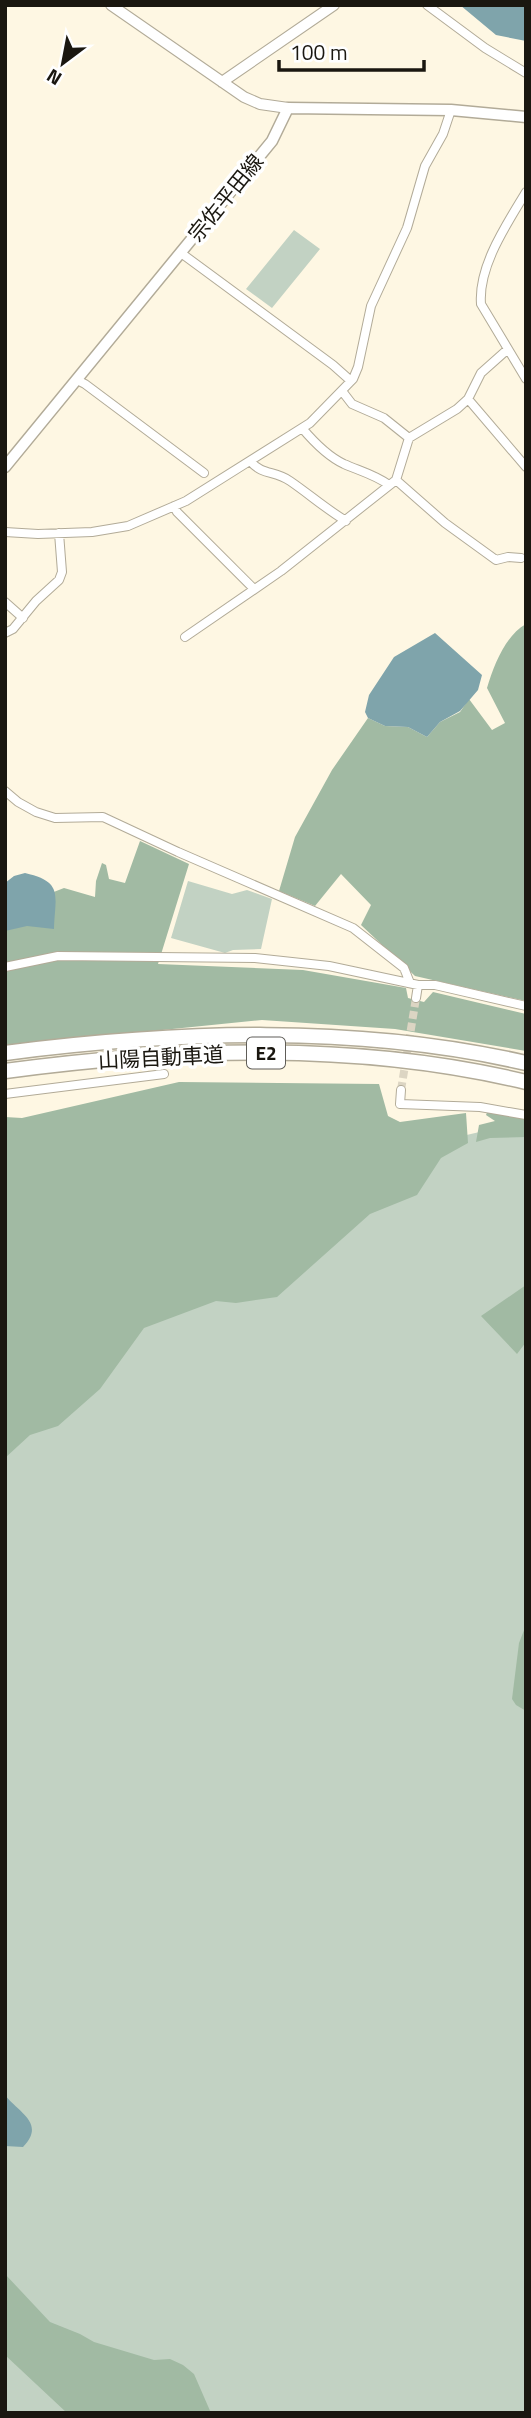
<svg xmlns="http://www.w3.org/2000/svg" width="531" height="2418" font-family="'Titillium Web','Noto Sans JP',sans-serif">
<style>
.green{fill:#c2d2c3}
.forest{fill:#a1baa3}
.water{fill:#7fa4ab}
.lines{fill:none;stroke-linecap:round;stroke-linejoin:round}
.minor-tunnel{stroke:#dcd5c3;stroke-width:8;stroke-dasharray:8 4;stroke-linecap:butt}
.minor-casing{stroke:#b2ab98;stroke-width:10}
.tertiary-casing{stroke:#b2ab98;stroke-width:12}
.secondary-casing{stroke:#b2ab98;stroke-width:13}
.motorway-casing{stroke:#b2ab98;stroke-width:17}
.minor{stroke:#fff;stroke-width:8}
.tertiary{stroke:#fff;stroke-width:10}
.secondary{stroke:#fff;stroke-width:10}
.motorway{stroke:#fff;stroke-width:14}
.labels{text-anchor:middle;stroke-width:7;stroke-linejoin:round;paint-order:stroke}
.shield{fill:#fff;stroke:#5f5d58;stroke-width:2}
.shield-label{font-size:19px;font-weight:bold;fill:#1a1710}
.street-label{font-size:21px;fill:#1a1710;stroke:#fff}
</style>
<rect width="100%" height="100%" fill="#fef7e3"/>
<path class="green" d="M294,230L320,249L272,308L246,289Z
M188,881L232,894L247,890L272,899L261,949L233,950L225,953L171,938Z
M505,1126L526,1133V2413H5V1419L150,1306L441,1141Z"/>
<path class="forest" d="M526,624V1001L415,976L361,925L371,905L341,874L315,906L279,891L295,837L332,770L368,718L385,726L408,727L427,737L440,722L460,712L469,699L492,730L505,723L487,688C494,665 505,636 526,624Z
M140,841L189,864L158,964L303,970L406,988L408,998L424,1002L433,992L526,1014V1051L395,1029L262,1020L5,1046V911L64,888L95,897L96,881L102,863L106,865L109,879L125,883Z
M179,1082L379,1084L388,1116L400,1122L466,1113L468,1143L441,1158L417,1195L370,1214L277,1297L236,1303L216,1301L144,1328L100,1389L58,1426L30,1435L5,1458V1117L22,1118Z
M488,1110L526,1117V1137L490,1138L476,1142L479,1125L495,1121L486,1115Z
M526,1285V1342L517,1354L481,1316Z
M526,1625V1711L516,1705L512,1699L519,1643Z
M5,2274L50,2322L80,2334L94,2342L154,2360L170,2359L183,2365L194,2374L211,2413H67L5,2355Z"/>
<path class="water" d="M460,5H526V41L496,35Z
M435,633L482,675L478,690L460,711L440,722L427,737L408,727L385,726L368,718L365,712L369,695L394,657Z
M25,873C64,882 55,895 54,929L27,926L5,931V883L14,876Z
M5,2095C19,2113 46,2123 23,2147L5,2146Z"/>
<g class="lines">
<path class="minor-tunnel" d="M401,1090L416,998"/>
<defs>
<path id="minor" d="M427,5L485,48L526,73
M526,192C507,224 478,266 481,304L526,379
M181,253L333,365L351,381
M77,380L85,384L204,473
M342,391L352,404L384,418L409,438
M468,399L526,467
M302,428C313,441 329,457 344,464C360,471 376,475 389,485
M250,461C263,476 274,470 290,481C309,494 326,509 346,521
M396,480L445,523L496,560L508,557L521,558
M174,506L177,512L254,589
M5,532L38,534L92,532L128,526L186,501L310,423L353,379L358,367L371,306L407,228L425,166L443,134L451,110
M5,602L23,618
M5,633L13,629L36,601L59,580L62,572L59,533
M185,637L281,571L396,480L409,438L457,409L468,399L481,373L508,349
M5,791L18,802L36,812L55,818L103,817L178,852L353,928L404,968L410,983
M5,967L58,956L255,958L329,966L418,985H435L526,1006
M416,998L418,985
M401,1090L400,1104L480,1107L526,1115
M5,1094L164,1074"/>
<path id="tertiary" d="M111,5L244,97L260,104L288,108
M222,82L334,5"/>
<path id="secondary" d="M5,467L272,141L288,108L451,110L526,117"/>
<path id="motorway" d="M5,1053C176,1031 357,1024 526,1063
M5,1071C177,1048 356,1041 526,1082"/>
</defs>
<use href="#minor" class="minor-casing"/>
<use href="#tertiary" class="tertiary-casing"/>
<use href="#secondary" class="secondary-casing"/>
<use href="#motorway" class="motorway-casing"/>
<use href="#minor" class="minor"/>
<use href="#tertiary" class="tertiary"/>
<use href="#secondary" class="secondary"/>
<use href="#motorway" class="motorway"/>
</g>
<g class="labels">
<rect class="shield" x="247" y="1037.5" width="38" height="31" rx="5"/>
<g class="shield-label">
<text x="266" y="1060">E2</text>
</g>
<g class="street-label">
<text transform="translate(226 198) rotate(-51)" y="7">宗佐平田線</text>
<text transform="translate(161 1058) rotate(-3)" y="7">山陽自動車道</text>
</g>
</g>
<rect width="531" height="2418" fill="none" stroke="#1a1710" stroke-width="14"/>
<g transform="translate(63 63) rotate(212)" stroke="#ffffff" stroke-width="5" paint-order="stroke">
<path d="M0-5L12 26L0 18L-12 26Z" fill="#1a1710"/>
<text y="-10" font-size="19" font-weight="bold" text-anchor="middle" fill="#1a1710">N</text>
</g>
<path d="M279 60v10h145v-10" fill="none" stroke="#1a1710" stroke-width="3.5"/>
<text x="290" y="60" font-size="21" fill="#1a1710" stroke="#ffffff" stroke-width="5" paint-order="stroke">100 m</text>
</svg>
